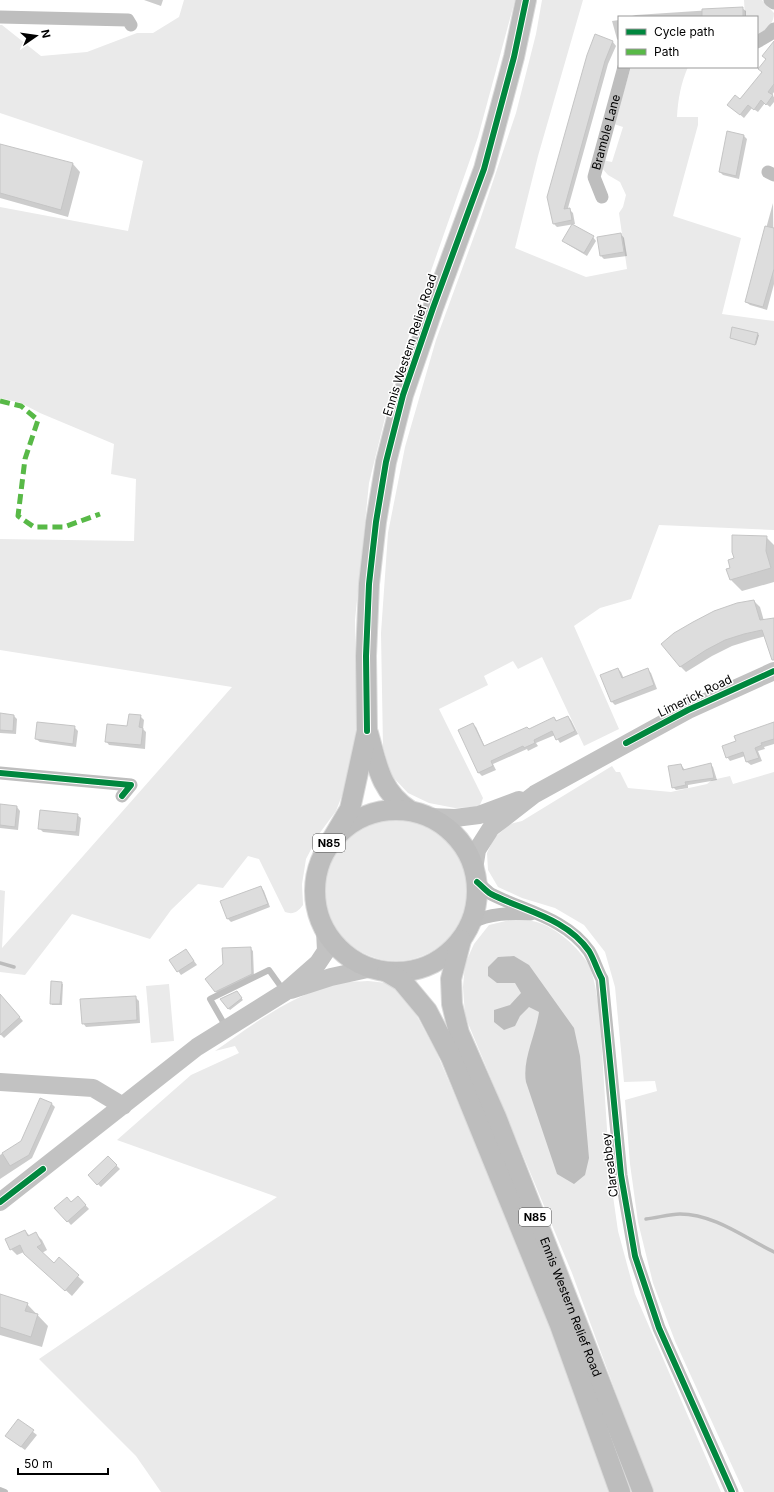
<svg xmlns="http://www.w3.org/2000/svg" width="774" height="1492" font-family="Inter,sans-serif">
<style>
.green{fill:#eaeaea}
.water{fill:#bcbcbc}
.shadow{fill:#0003}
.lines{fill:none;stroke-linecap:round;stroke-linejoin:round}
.stream{stroke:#bcbcbc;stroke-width:3.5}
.building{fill:#ddd;stroke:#c5c5c5}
.primary-casing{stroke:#dbdbdb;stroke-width:22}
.service{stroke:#bebebe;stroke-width:6}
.minor{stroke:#bebebe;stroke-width:13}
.secondary{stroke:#c2c2c2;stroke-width:18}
.primary{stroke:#bdbdbd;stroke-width:20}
.quiet{stroke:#58b947;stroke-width:5;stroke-dasharray:10 5;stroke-linecap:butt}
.cycleway-casing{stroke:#fff;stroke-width:8}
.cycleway{stroke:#00873e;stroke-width:6}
.labels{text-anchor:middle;stroke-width:3;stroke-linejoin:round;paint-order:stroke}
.shield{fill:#fff;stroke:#4c4c4c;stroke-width:1}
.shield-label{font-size:11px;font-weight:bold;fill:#000}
.street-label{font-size:12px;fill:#000;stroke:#fff}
</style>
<rect width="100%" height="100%" fill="#fff"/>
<path class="green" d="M184,0H515L478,137L425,288L394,381L369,483L355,620L357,723L355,751L348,780L336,811L319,834L306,859L302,884L303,905C298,912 293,915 285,912L259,859L248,856L223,888L198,884L171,910L150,939L72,914L25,975L0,972V890L5,891L2,948L232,687L0,650V539L134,541L136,479L111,474L114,444L40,413L21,403L0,398V207L128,231L143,161L0,113V25H2L41,56L87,52L137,33H153L179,17Z
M542,0H583L538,156L515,248L586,277L627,269L619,213L623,207L626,195L620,182L608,175L601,167L602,160L612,162L623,127L614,124L631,67H688C681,83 678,99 677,117H698V125L673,216L741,238L722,314L774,321V530L659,525L631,599L600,608L574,626L619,729L584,746L542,657L518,669L513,661L484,676L488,685L439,709L483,798L479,807L455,808L429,803L408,793L391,775L383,747L381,633L388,533L405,447L436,340L480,220L516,113L536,34Z
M744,0H762L774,13C774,24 766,31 757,36V17H745Z
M612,766L616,772H620L628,788L671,792L707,784L712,780L730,776L733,784L774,772V1492H744L675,1341L653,1283L638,1222L630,1164L625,1100L657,1091L655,1081L624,1082L615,987L605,952L584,925L555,908L522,898L498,887L488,870L487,853L494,838L510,824L522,821Z
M325 890a71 71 0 1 1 142 0a71 71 0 1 1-142 0Z
M510,920C517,920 525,920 532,921C552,924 576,945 587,962C594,973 596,993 599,1006L610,1175L618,1231L635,1294L721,1492H652L572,1273L465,1016L463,987L465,964L474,944L489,925Z
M368,981L387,983L400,992L412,1007L436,1051L469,1129L552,1332L610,1492H161L136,1456L39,1359L277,1197L117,1140L191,1075L239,1053L235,1046L215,1051C252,1025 290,996 335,984C345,981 357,982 368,981Z
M169,984L174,1041L151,1043L146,986Z"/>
<path class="water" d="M514,956L529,965L574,1028L580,1056L589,1158L585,1175L574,1184L557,1174L526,1082C522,1060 536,1034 539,1012L529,1007L520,1016L515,1026L504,1030L494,1022V1010L510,1005L521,993L515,983H497L488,976V967L498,957Z"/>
<path class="shadow" d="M144,0H163L161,6Z
M742,8L746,11V17H628L636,15Z
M619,20V41L617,39L612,21Z
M596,35L613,42L616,46L608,64L568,208L573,213L575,224L557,227L554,224Z
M774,52V92L772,95L774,97V102L770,107L765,103L758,112L752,108L744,118L732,108L763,73L766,60L763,56Z
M728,132L744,136L747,139L739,179L723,175L720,172Z
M0,145L73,164L80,172L68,217L0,198Z
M773,203L774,284L767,310L750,305L746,302Z
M621,234L624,238L627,256L604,259L601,256Z
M593,237L596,241L587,256L567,244L564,241Z
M757,334L759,335L756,345L731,338Z
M766,537L774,545V582L742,591L731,580L728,570L732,568L735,559Z
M754,601L760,607L764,621L774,619V642L766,636L751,640L732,646L712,656L686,672L680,666Z
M618,669L621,672L624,679L648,670L651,673L657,689L615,705L612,702L601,676Z
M0,714L14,716L17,719L16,734L0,733Z
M140,716L144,720L143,729L146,732L145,749L109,745L106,741L128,727Z
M568,717L571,720L578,734L560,743L555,735L536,743L538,746L528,751L527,749L493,764L496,770L482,776L479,773L472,724L476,727L485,747L529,730L554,718L558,722Z
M774,722V744L764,747L765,749L758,751L762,761L751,765L747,762L745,756L730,761L727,757L769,725V724Z
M74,727L78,731L76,747L40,742L36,739Z
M710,764L713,767L717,780L688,785V788L676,790L673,787L681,765L685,770Z
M0,805L17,807L20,811L18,830L0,828Z
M77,815L81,818L79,836L43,832L39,828Z
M261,887L264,891L270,907L231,922L227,918Z
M250,948L253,951L254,977L218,994L215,991Z
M186,950L197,965L181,975L170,960Z
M61,983L63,984L62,1005H52L51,1003Z
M238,994L243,1000L230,1010L228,1008Z
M135,997L139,1001L140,1023L86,1027L83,1023Z
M0,998L5,1000L23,1021L4,1038L0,1034Z
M41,1099L52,1104L55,1107L32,1158L0,1179V1155L22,1141Z
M108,1157L120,1169L101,1187L89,1176Z
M78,1197L89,1209L71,1225L56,1208L72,1203Z
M25,1231L30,1236L36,1234L42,1240L47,1250L42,1253L54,1264L59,1259L84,1282L72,1296L24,1252L17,1255L11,1249Z
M0,1295L27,1304L48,1326L42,1347L0,1335Z
M18,1420L37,1435L25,1450L10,1439Z"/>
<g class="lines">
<path class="stream" d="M0,963L14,967
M646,1219C657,1218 669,1214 680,1214C714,1214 745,1238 774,1252"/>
</g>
<path class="building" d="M743,7V17H702V9Z
M595,34L613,41L605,61L564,209L570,208L572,220L553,224L547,197L587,55Z
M774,41V84L768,92L773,95L766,105L761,100L754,110L748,105L740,115L727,105L735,95L740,99L762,72L758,69L766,59L762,56Z
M727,131L744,135L736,176L719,172Z
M0,144L73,163L61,210L0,193Z
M572,224L594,236L584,253L562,241Z
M765,226L774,228V269L763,307L745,302Z
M621,233L624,252L600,256L597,237Z
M732,327L758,333L755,345L730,338Z
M732,535L767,536L766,551L771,568L730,580L726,569L730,568L728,560L734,558L732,552Z
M754,600L760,620L774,618V660H772L762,630L744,634L725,640L706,650L680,667L661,644L674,633L693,622L714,611L737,603Z
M618,668L622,678L648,668L654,685L611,702L600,675Z
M0,713L14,715L13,731L0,730Z
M129,714L141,715L139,727L143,728L141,745L105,742L107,724L127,726Z
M568,716L575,731L556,740L552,731L534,740L535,743L524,748L523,746L491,761L493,766L478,773L458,730L473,723L484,746L527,727L529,729L554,717L556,721Z
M37,722L75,726L73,744L35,739Z
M774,722V739L761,743L762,745L755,748L759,758L746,762L743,752L726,758L722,746L736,741L734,736Z
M711,763L714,778L685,782L686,785L672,788L668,766L681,764L683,770Z
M0,804L17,806L15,827L0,825Z
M40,810L78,814L76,832L38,829Z
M261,886L268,904L227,919L220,901Z
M251,947L252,974L215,992L205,979L223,964L222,948Z
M186,949L194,961L177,972L169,960Z
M51,981L62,982L60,1004H50Z
M237,991L242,998L228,1009L220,999Z
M0,994L20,1017L0,1035Z
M136,996L137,1020L82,1024L80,999Z
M40,1098L52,1103L29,1155L10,1166L2,1153L21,1141Z
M108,1156L117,1165L97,1185L88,1175Z
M78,1196L86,1205L67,1222L54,1208L67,1197L71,1202Z
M25,1230L28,1236L36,1232L42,1244L37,1247L54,1263L59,1257L79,1275L65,1291L24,1254L20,1245L10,1250L5,1239Z
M0,1294L28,1303L25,1311L38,1314L31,1337L0,1327Z
M18,1419L34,1430L21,1447L5,1436Z"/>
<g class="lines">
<defs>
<g id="primary">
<path d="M368,733C377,764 380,791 409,810"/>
<circle cx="396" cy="891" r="81"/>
<path d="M331,841L350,809L367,731L366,656L369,584L376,522L386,462L403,395L433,308L484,169L514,57L526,0"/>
<path id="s2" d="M461,940L451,979L452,1004L459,1033L496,1117L643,1492"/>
<path d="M387,972L402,981L427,1011L451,1057L560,1325L620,1492"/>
</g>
</defs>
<use href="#primary" class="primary-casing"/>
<path class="service" d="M226,1027L210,999L269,970L284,991
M0,1490L5,1492"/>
<g class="minor">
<path d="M770,0L774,3"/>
<path d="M0,17L128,20L131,25"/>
<path d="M757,42L769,35L774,29"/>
<path d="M768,172L774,175"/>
<path id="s1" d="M602,197L594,177L624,67"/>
<path d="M0,773L131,785L122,796"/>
<path d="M477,882C482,886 486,891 491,894C524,911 566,918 589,951C594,959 597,970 602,979L621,1175L635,1256L659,1328L732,1492"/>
<path d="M471,923C490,913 510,913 531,914"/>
</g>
<path class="secondary" d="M430,817L455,818L479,815L519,800
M474,869L477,850L491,828L535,794L688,710L774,671
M291,990L331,977L372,968
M0,1082L93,1088L123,1106
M0,1202L197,1047L285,992L318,963L326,951L325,930"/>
<use href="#primary" class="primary"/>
<path class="quiet" d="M0,401L21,406L38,420L25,459L18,516L34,527H64L100,514"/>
<defs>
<path id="cycleway" d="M367,731L366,656L369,584L376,522L386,462L403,395L433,308L484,169L514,57L526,0
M626,743L688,710L774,671
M0,773L131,785L122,796
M477,882C482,886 486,891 491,894C524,911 566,918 589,951C594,959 597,970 602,979L621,1175L635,1256L659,1328L732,1492
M0,1202L43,1169"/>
</defs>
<use href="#cycleway" class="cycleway-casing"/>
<use href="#cycleway" class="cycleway"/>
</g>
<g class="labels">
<g class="shield">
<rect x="313" y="834" width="32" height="18" rx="3"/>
<rect x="519" y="1208" width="32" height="18" rx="3"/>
</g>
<g class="shield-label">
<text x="329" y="847">N85</text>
<text x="535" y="1221">N85</text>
</g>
<g class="street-label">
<text dy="4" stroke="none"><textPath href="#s1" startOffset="68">Bramble Lane</textPath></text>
<text transform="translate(410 345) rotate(-72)" y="4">Ennis Western Relief Road</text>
<text transform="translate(695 696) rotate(-26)" y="4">Limerick Road</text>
<text transform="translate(610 1165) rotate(-97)" y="4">Clareabbey</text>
<text dy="4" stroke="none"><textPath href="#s2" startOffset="391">Ennis Western Relief Road</textPath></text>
</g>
</g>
<rect x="618" y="16" width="140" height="52" fill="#ffffff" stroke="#999999"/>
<rect x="626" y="29" width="20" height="6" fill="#00873e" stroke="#999999"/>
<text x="654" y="36" font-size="12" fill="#000000">Cycle path</text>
<rect x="626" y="49" width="20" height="6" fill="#58b947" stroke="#999999"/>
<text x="654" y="56" font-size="12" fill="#000000">Path</text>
<g transform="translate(36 36) rotate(77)" stroke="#ffffff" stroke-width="3" paint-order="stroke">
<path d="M0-3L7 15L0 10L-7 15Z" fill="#000000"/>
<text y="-6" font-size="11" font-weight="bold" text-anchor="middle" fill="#000000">N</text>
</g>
<path d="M18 1468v6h90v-6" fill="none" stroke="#000000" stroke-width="2"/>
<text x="24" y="1468" font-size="12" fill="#000000" stroke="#ffffff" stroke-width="3" paint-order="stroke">50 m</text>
</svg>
